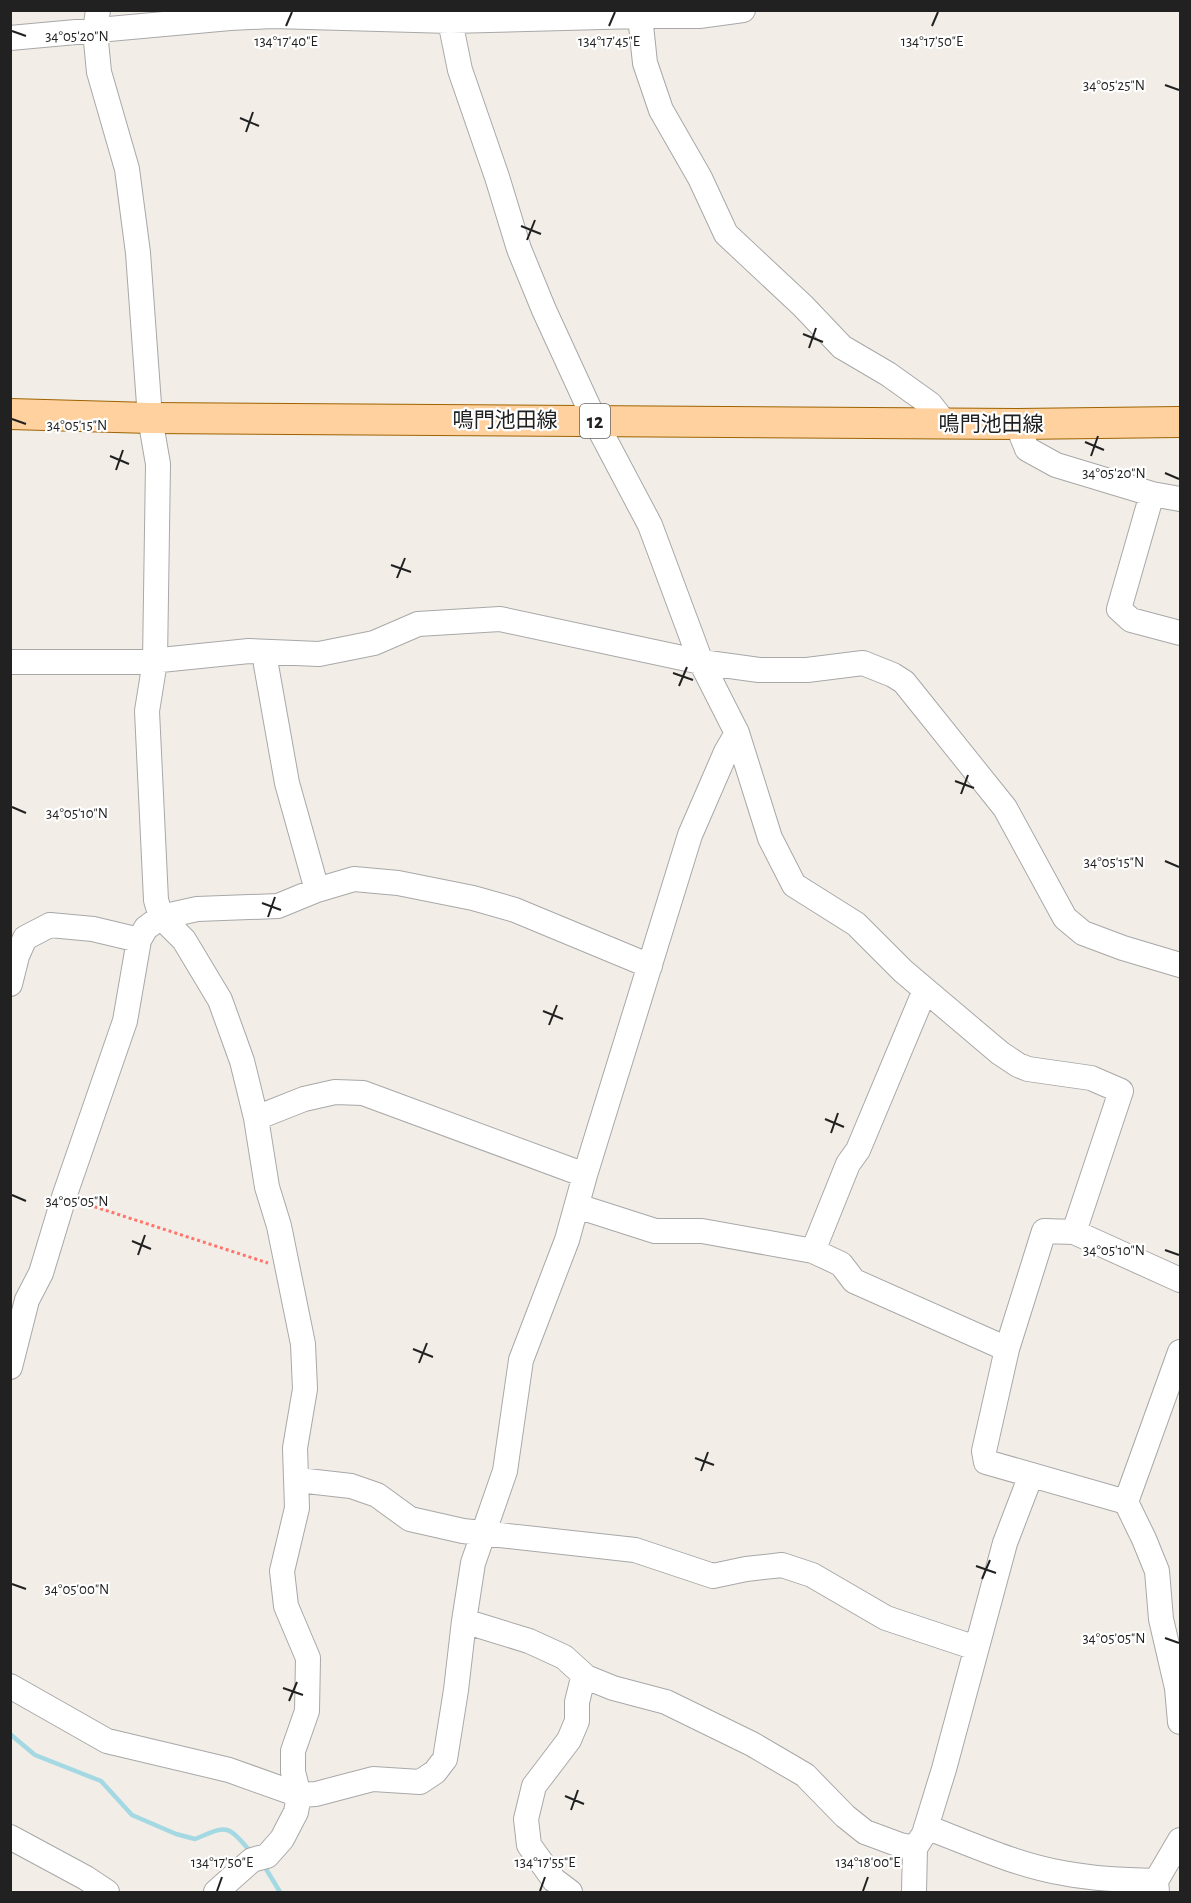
<svg xmlns="http://www.w3.org/2000/svg" width="1191" height="1903" font-family="'Alegreya Sans','Noto Sans JP',sans-serif">
<style>
.lines{fill:none;stroke-linecap:round;stroke-linejoin:round}
.stream{stroke:#a4d8e3;stroke-width:4.5}
.minor-casing{stroke:#a8a8a8;stroke-width:26}
.major-casing{stroke:#9e6300;stroke-width:32}
.path{stroke:#ff746b;stroke-width:3;stroke-dasharray:3 3;stroke-linecap:butt}
.minor{stroke:#fff;stroke-width:24}
.major{stroke:#ffd19f;stroke-width:30}
.ticks{fill:none;stroke:#212121;stroke-width:2}
.labels{text-anchor:middle;stroke-width:4.5;stroke-linejoin:round;paint-order:stroke}
.shield{fill:#fff;stroke:#646464;stroke-width:1.5}
.shield-label{font-size:20px;font-weight:bold;fill:#212121}
.street-label{font-size:21px;fill:#212121;stroke:#fff}
.ticks-label{font-size:15px;text-anchor:middle;fill:#212121;stroke:#fff;stroke-width:4.5;stroke-linejoin:round;paint-order:stroke}
</style>
<rect width="100%" height="100%" fill="#f2eee7"/>
<g class="lines">
<path class="stream" d="M10,1734L35,1755L101,1781L132,1815L176,1834L195,1839C227,1826 226,1823 250,1851
M266,1869L280,1892"/>
<defs>
<path id="minor" d="M98,10L95,31L99,72L127,169L138,253L150,418L158,464L155,661L147,711L156,900L161,917L184,940L220,1000L242,1061L256,1118L267,1187L279,1226L303,1344L305,1389L295,1448L297,1508L282,1571L286,1606L308,1658L307,1711L293,1751V1772L299,1795L296,1812L282,1839L267,1856L252,1860L216,1892
M640,16L645,63L661,110L700,178L726,234L803,306L842,347L888,374L930,404L945,423
M450,21L460,70L497,177L519,249L544,310L595,421L650,525L701,662L737,733L770,838L794,885L856,924L903,971L1000,1053L1018,1065L1028,1069L1091,1078L1121,1091L1074,1232L1044,1231L1007,1349
M10,38L230,18L273,16L450,21L640,16H699L743,10
M1017,424L1027,449L1056,465L1152,494L1180,499
M1152,494L1119,609L1131,620L1180,633
M266,652V665L287,783L317,890
M10,662H141L249,651L319,654L374,643L418,624L500,619L701,662L759,670H807L863,663L893,675L904,682L1005,808L1065,918L1083,933L1123,948L1180,965
M10,984L17,956L25,938L50,925L93,929L139,940
M256,1118L304,1099L335,1092L363,1093L585,1175
M577,1206L655,1231H702L813,1251L841,1264L854,1281L1007,1349L984,1451L986,1462L1126,1502L1144,1539L1157,1571L1161,1619L1177,1688L1180,1722
M1074,1232L1180,1280
M813,1251L848,1164L858,1150L925,990
M10,1367L27,1300L41,1273L64,1197L125,1021L139,940L146,928L161,917L197,909L278,906L317,890L354,879L398,883L473,898L515,910L650,966
M298,1480L351,1486L377,1495L410,1519L463,1531L635,1550L713,1576L746,1569L782,1565L812,1575L886,1618L976,1648
M1126,1502L1180,1352
M464,1621L529,1641L564,1657L586,1677L613,1688L666,1702L752,1744L805,1775L845,1816L865,1832L900,1845L915,1848
M10,1686L107,1741L229,1770L299,1795L316,1794L373,1779L420,1782L435,1772L445,1759L456,1690L464,1621L473,1563L505,1471L521,1360L567,1240L585,1175L690,835L726,752L737,733
M926,1827C971,1844 1016,1865 1063,1873C1094,1879 1124,1880 1156,1881
M10,1837L86,1878L107,1892
M570,1892L554,1880L529,1845L526,1819L534,1786L569,1740L577,1721V1702L582,1682L586,1677
M914,1892L915,1848L924,1834L944,1769L1005,1543L1031,1475
M1157,1892L1156,1881L1180,1840"/>
<path id="major" d="M10,414L150,418L1017,424L1180,422"/>
</defs>
<use href="#minor" class="minor-casing"/>
<use href="#major" class="major-casing"/>
<path class="path" d="M83,1203L268,1263"/>
<use href="#minor" class="minor"/>
<use href="#major" class="major"/>
</g>
<path class="ticks" d="M286,26L292,12M609,26L615,12M932,26L938,12M12,31L26,36M1165,85L1179,90M240,118L259,126M246,132L253,112M521,226L541,234M527,240L535,220M803,334L823,342M809,348L816,328M12,419L26,424M1085,442L1104,450M110,456L129,464M1091,456L1098,436M116,470L123,450M1165,473L1179,479M391,565L411,572M397,578L405,558M673,673L693,680M679,686L687,667M955,781L974,788M961,794L968,775M12,807L26,813M1165,861L1179,867M262,903L281,910M268,917L275,897M543,1011L563,1019M549,1025L557,1005M825,1119L844,1127M831,1133L838,1113M12,1195L26,1201M132,1241L151,1249M1165,1250L1179,1255M138,1255L145,1235M413,1349L433,1357M419,1363L427,1343M695,1458L714,1465M701,1471L708,1452M976,1566L996,1573M982,1579L990,1560M12,1584L26,1589M1165,1638L1179,1643M283,1688L303,1695M289,1701L297,1682M565,1796L584,1804M571,1810L578,1790M217,1891L222,1877M540,1891L545,1877M863,1891L868,1877"/>
<g class="labels">
<rect class="shield" x="580" y="404" width="30" height="34" rx="4.5"/>
<g class="shield-label">
<text x="595" y="428">12</text>
</g>
<g class="street-label">
<text x="505" y="427">鳴門池田線</text>
<text x="991" y="431">鳴門池田線</text>
</g>
</g>
<g class="ticks-label">
<text x="77" y="41">34°05'20"N</text>
<text x="286" y="46">134°17'40"E</text>
<text x="609" y="46">134°17'45"E</text>
<text x="932" y="46">134°17'50"E</text>
<text x="1114" y="90">34°05'25"N</text>
<text x="77" y="430">34°05'15"N</text>
<text x="1114" y="478">34°05'20"N</text>
<text x="77" y="818">34°05'10"N</text>
<text x="1114" y="867">34°05'15"N</text>
<text x="77" y="1206">34°05'05"N</text>
<text x="1114" y="1255">34°05'10"N</text>
<text x="77" y="1594">34°05'00"N</text>
<text x="1114" y="1643">34°05'05"N</text>
<text x="222" y="1867">134°17'50"E</text>
<text x="545" y="1867">134°17'55"E</text>
<text x="868" y="1867">134°18'00"E</text>
</g>
<rect width="1191" height="1903" fill="none" stroke="#212121" stroke-width="24"/>
</svg>
